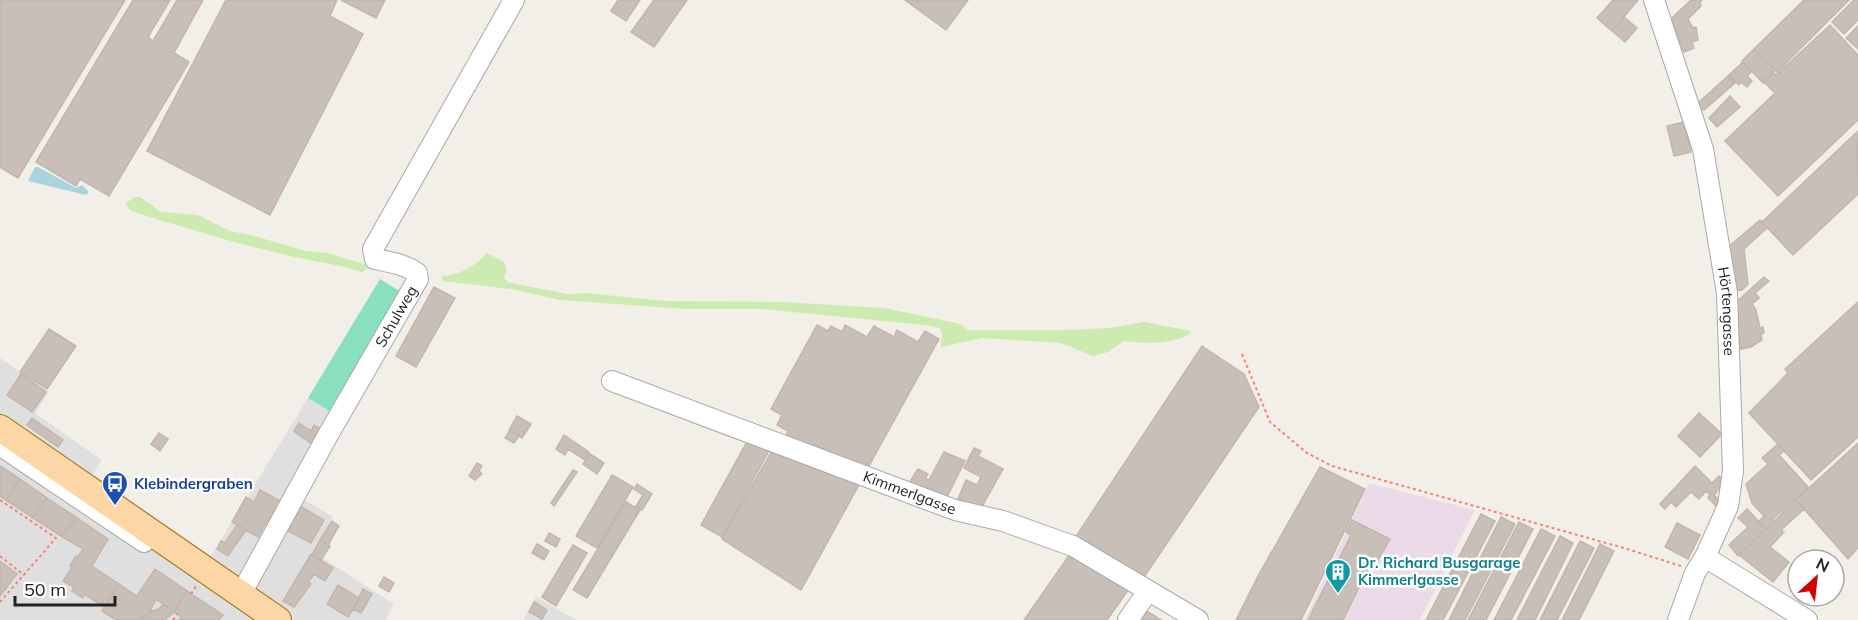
<svg xmlns="http://www.w3.org/2000/svg" width="1858" height="620" font-family="Mulish,sans-serif">
<style>
.residential{fill:#e0dfdf}
.industrial{fill:#ebdbe8}
.grass{fill:#cdebb0}
.pitch{fill:#88e0be}
.water{fill:#aad3df}
.building{fill:#c7bfb8;stroke:#c4b6ab;stroke-width:1.5}
.lines{fill:none;stroke-linecap:round;stroke-linejoin:round}
.minor-casing{stroke:#a9a9a9;stroke-width:22}
.major-casing{stroke:#a06b00;stroke-width:28}
.path{stroke:#fa8072;stroke-width:2;stroke-dasharray:3 3;stroke-linecap:butt}
.minor{stroke:#fff;stroke-width:20}
.major{stroke:#fcd6a4;stroke-width:26}
.labels{text-anchor:middle;stroke-width:5;stroke-linejoin:round;paint-order:stroke}
.street-label{font-size:15px;fill:#222;stroke:#fff}
.transit-label{font-size:15px;font-weight:bold;fill:#164399;stroke:#fff;text-anchor:start}
.culture-label{font-size:15px;font-weight:bold;fill:#0d838f;stroke:#fff;text-anchor:start}
</style>
<rect width="100%" height="100%" fill="#f2efe9"/>
<path class="residential" d="M0,358L49,392L35,413L102,460L93,474L211,556L308,398L336,415L298,496L333,517L315,553L394,604L386,620H0Z
M536,597L577,620H523Z"/>
<path class="industrial" d="M1369,483L1475,510L1420,620H1305Z"/>
<path class="grass" d="M134,197H140L161,212L198,215L230,231L254,236L306,251L327,253L371,266L362,272C337,264 312,261 286,255C234,243 182,227 131,211L125,204Z
M487,253L504,262L507,269L504,278L507,282L568,294L586,293L665,301L783,302L884,308L961,324L966,330H1065L1109,328L1144,322L1191,331L1189,335C1169,344 1145,344 1124,341L1108,352L1093,356L1061,343L982,338L941,347L942,335L940,328L924,325L762,309H686L560,300L511,289L442,281V276C459,276 475,266 487,253Z"/>
<path class="pitch" d="M380,279L406,295L336,415L308,398Z"/>
<path class="water" d="M35,167H38L76,188L82,185L89,192L86,195L28,181Z"/>
<path class="building" d="M0,0H125L18,178L0,167Z
M133,0H170L148,37L153,41L177,0H203L174,53L189,62L109,196L80,179L76,186L36,162Z
M226,0H337L330,16L363,34L270,215L147,151Z
M341,0H385L376,18Z
M618,0H640L626,21L611,11Z
M654,0H687L654,47L631,32Z
M905,0H968L946,30Z
M1613,0H1638L1612,31L1597,18Z
M1691,0H1702L1700,2L1701,6L1688,19L1693,28L1696,27L1698,40L1692,42L1694,48L1684,52L1671,19Z
M1804,0H1849L1777,72L1754,49Z
M1854,0H1858V20L1844,34L1832,22Z
M1624,17L1637,28L1625,42L1612,31Z
M1830,25L1858,55V120L1778,196L1725,141L1775,93L1764,82L1773,72L1776,75Z
M1858,26V49L1846,38Z
M1754,49L1775,70L1763,83L1742,61Z
M1743,62L1752,71L1747,76L1752,81L1747,87L1741,82L1739,85L1729,75Z
M1728,76L1735,83L1704,110L1697,104Z
M1730,96L1740,107L1717,127L1709,118Z
M1684,122L1691,152L1674,156L1667,126Z
M1857,132L1858,194L1793,255L1762,222Z
M1760,220L1767,228L1744,249L1748,284L1742,290L1733,291L1727,248Z
M1764,277L1769,281L1755,293L1759,298L1752,304L1756,310L1760,328L1763,327L1764,333L1761,334L1762,340L1751,347L1741,349L1733,305Z
M434,287L455,298L416,367L396,356Z
M1858,302V437L1811,480L1749,413L1788,373L1785,369Z
M817,325L828,331L831,326L842,332L845,325L867,337L874,326L894,337L897,330L918,342L925,331L939,339L865,473L813,444L809,450L785,437L788,431L777,425L782,415L771,409Z
M49,329L76,346L47,389L20,372Z
M1202,346L1244,374L1259,407L1142,580L1073,541Z
M21,374L46,392L32,412L7,395Z
M1699,413L1722,434L1700,457L1678,436Z
M517,416L531,424L522,438L509,430Z
M32,418L63,440L58,447L27,425Z
M299,423L311,431L314,425L321,429L312,444L296,433L294,431Z
M510,430L519,436L514,443L505,438Z
M159,433L168,439L160,451L151,444Z
M564,435L589,452L585,460L568,449L565,455L556,449Z
M749,438L770,449L722,537L701,525Z
M1858,443V548L1848,559L1796,500Z
M1778,444L1784,451L1779,455L1808,487L1773,519L1774,521L1766,529L1759,521L1764,516L1752,503L1746,484L1768,464L1762,458Z
M974,448L981,451L978,456L1003,469L980,510L958,499L966,480L977,485L981,477L964,468Z
M773,449L860,483L801,590L722,539Z
M944,452L965,461L946,499L921,486L920,489L909,483L918,469L928,474L925,478L929,480Z
M590,454L604,463L597,474L583,464Z
M477,463L482,466L479,471L482,474L475,480L469,476Z
M0,466L20,479L6,500L0,496Z
M1695,466L1712,483L1719,476L1725,482L1714,495L1720,501L1718,508L1708,498L1710,495L1706,491L1699,499L1691,492L1676,507L1671,502L1665,509L1660,504Z
M1320,467L1365,489L1301,620H1236L1258,576Z
M573,470L577,472L554,506L551,503Z
M612,475L633,487L597,548L576,536Z
M20,479L47,498L33,518L6,500Z
M637,484L652,494L642,510L636,506L643,495L634,489Z
M260,490L282,502L270,522L267,521L258,537L232,522L246,497L254,502Z
M47,498L77,518L61,536L33,518Z
M1796,500L1804,509L1781,530L1784,532L1770,547L1789,562L1773,582L1739,555Z
M626,502L640,510L587,598L573,590Z
M298,505L324,520L311,543L284,529Z
M1747,509L1766,529L1738,556L1729,545L1748,527L1738,518Z
M1481,514L1495,521L1443,620H1426Z
M1501,517L1515,524L1465,620H1449Z
M77,518L108,539L92,566L119,584L104,607L84,594L83,598L72,591L74,587L63,581L72,567L70,566L76,556L78,557L83,549L61,536Z
M1352,520L1390,539L1373,569L1369,567L1343,620H1308L1351,535L1346,532Z
M332,521L339,526L328,545L320,540Z
M1519,522L1533,529L1486,620H1468Z
M1677,523L1700,535L1688,559L1665,547Z
M237,525L246,530L228,556L217,549L221,541L225,543Z
M1541,529L1555,536L1511,620H1494Z
M549,533L560,539L556,547L545,541Z
M1560,536L1573,543L1535,620H1517Z
M320,540L330,546L321,560L312,555Z
M1580,541L1594,548L1557,620H1540Z
M537,544L549,551L544,560L532,553Z
M1600,544L1614,551L1579,620H1562Z
M573,545L587,553L556,606L542,597Z
M311,554L333,568L325,581L314,574L308,583L311,584L294,607L283,601Z
M1070,554L1129,589L1107,620H1024Z
M0,561L17,574L0,596Z
M155,569L187,591L174,612L156,599L147,617L144,615L141,620H116L102,611L119,584L137,596Z
M384,577L394,583L389,592L379,586Z
M338,585L360,599L348,617L327,604Z
M363,589L372,594L361,613L353,609Z
M187,591L223,615L219,620H179L182,617L174,612Z
M534,602L547,610L542,619L529,612Z
M164,604L174,612L165,620H141L144,615L147,617L151,611L157,610Z
M1145,610L1161,620H1138Z"/>
<g class="lines">
<defs>
<g id="minor">
<path id="s1" d="M1654,0L1703,149L1727,293L1733,471L1728,506L1705,557L1695,573L1678,620"/>
<path id="s2" d="M612,381L955,510L1003,521L1073,546L1198,620"/>
<path d="M7,450L144,542"/>
<path d="M1705,557L1807,620"/>
<path id="s3" d="M241,594L328,435L418,279L417,273C405,264 389,262 375,259L373,249L514,0"/>
<path d="M1128,620L1148,591"/>
</g>
<path id="major" d="M0,428L278,620"/>
</defs>
<use href="#minor" class="minor-casing"/>
<use href="#major" class="major-casing"/>
<path class="path" d="M1242,354L1270,422L1307,453L1332,466L1624,548L1681,566
M0,500L56,538L0,602
M0,556L24,575
M191,594L196,586
M173,620L177,614"/>
<use href="#minor" class="minor"/>
<use href="#major" class="major"/>
</g>
<defs>
<symbol id="bus-pin" viewBox="-11 -11 22 30"><path d="M0 17L-7.5 6A9.5 9.5 0 1 1 7.5 6Z" fill="#1a4fb4" stroke="#fff"/><path d="M-5-6H5V4H4V6H2V4H-2V6H-4V4H-5ZM-3.5-4V0h7V-4ZM-3.5 1.2v1.5H-2V1.2ZM2 1.2v1.5H3.5V1.2Z" fill="#fff"/></symbol>
<symbol id="building-pin" viewBox="-11 -11 22 30"><path d="M0 17L-7.5 6A9.5 9.5 0 1 1 7.5 6Z" fill="#0f9aa8" stroke="#fff"/><path d="M-4-6H4V6H1V3H-1V6H-4ZM-2.5-4.3h1.7v1.8h-1.7ZM.8-4.3h1.7v1.8H.8ZM-2.5-1h1.7V.8h-1.7ZM.8-1h1.7V.8H.8Z" fill="#fff"/></symbol>
</defs>
<g fill-rule="evenodd">
<use href="#bus-pin" x="100" y="469" width="30" height="40"/>
<use href="#building-pin" x="1323" y="557" width="30" height="40"/>
</g>
<g class="labels">
<g class="street-label">
<text dy="5" stroke="none"><textPath href="#s1" startOffset="321">Hörtengasse</textPath></text>
<text dy="5" stroke="none"><textPath href="#s3" startOffset="318">Schulweg</textPath></text>
<text dy="5" stroke="none"><textPath href="#s2" startOffset="318">Kimmerlgasse</textPath></text>
</g>
<g class="transit-label">
<text x="134" y="489">Klebindergraben</text>
</g>
<g class="culture-label">
<text x="1358" y="568">Dr. Richard Busgarage<tspan x="1358" dy="17">Kimmerlgasse</tspan></text>
</g>
</g>
<g transform="translate(1816 578) rotate(27)"><circle r="28" fill="#ffffff" stroke="#a7a7a7" stroke-width="1.5"/>
<path d="M0-4.5L10 22L0 15L-10 22Z" fill="#d40000"/>
<text y="-9" font-size="16" font-weight="bold" text-anchor="middle" fill="#222222">N</text>
</g>
<path d="M15 596v9h100v-9" fill="none" stroke="#222222" stroke-width="3"/>
<text x="24" y="596" font-size="18" fill="#222222" stroke="#ffffff" stroke-width="4.5" paint-order="stroke">50 m</text>
</svg>
